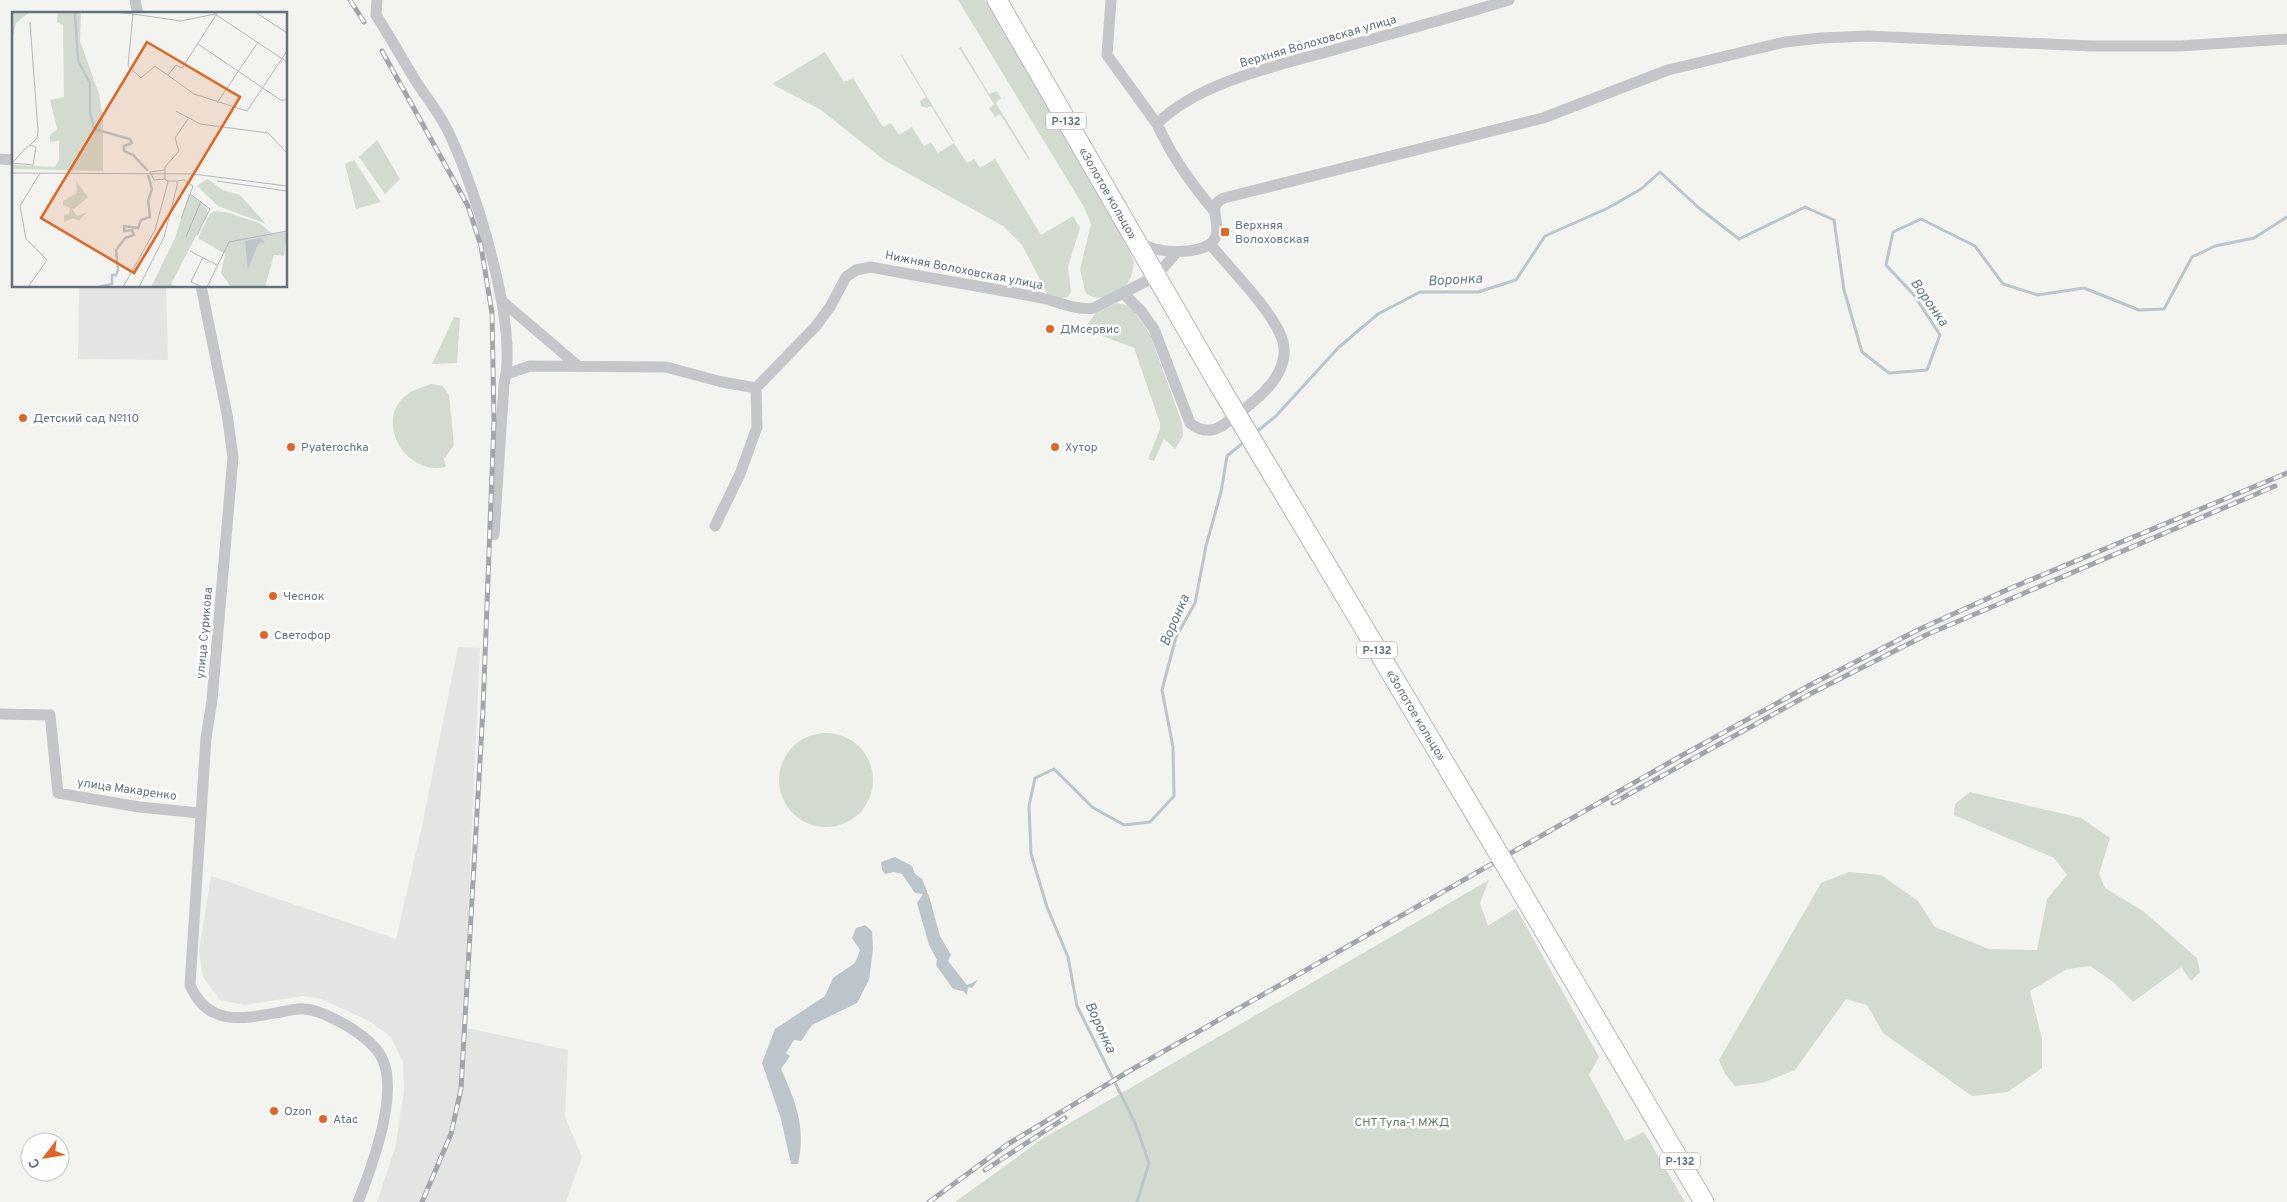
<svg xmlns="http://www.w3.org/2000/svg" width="2287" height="1202" font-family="Overpass,sans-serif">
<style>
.built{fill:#e4e5e3}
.green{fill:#d3dbd1}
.water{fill:#bcc5cb}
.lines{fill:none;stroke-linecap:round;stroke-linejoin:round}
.stream{stroke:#bcc5cb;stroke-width:3}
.primary-casing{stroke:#b4b7bb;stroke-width:21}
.minor{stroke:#c4c6ca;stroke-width:11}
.primary{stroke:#fff;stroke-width:19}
.rail-casing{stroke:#a2a6ac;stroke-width:5}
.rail{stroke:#fff;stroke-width:3;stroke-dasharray:9;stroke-linecap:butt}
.primary-bridge-casing{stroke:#b4b7bb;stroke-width:21;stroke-linecap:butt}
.primary-bridge{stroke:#fff;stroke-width:19}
.poi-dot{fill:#df6624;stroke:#fff;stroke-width:2}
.labels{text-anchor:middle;stroke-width:5;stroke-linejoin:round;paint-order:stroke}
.shield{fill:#fff;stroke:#929ba6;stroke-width:1}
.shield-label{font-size:11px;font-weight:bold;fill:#637080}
.street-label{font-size:12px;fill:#637080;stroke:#fff}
.poi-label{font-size:12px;fill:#637080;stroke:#fff;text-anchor:start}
.park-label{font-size:12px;fill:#647862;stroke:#fff}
.water-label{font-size:14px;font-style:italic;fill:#637885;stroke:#fff}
.inset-river{fill:none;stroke:#bcc5cb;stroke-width:2.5}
.inset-road{fill:none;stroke:#b0b7bc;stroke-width:1}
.view{fill:#df6624;fill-opacity:0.15;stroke:#df6624;stroke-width:2.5}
.inset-edge{fill:none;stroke:#637080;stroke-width:2.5}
</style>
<rect width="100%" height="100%" fill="#f3f4ef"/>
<path class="built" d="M79,286H166L168,360L78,359Z
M458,647L480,648L463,1027L568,1050L565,1117L582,1157L566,1202H377L395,1148L404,1091L403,1063L391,1037L369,1021L321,999L303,996L245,1005L220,1000L203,977L199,951L211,876L396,939L422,826Z"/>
<path class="green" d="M958,0H985L1123,237L1134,262C1133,269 1132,278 1127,284C1117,295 1096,304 1085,292L1080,269L1091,224L1084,207Z
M961,47L989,94L997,91L1001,98L996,103L1030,159L1029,160L1000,114L995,117L989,108L994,104L959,48Z
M825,52L844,82L853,78L883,127L891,123L899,135L912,127L924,146L931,142L938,153L954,143L967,163L974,159L980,168L995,159L1041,235L1073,216L1080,228L1068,267L1071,292L1068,297L1061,298L1048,295L1022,245L1003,226L884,160L821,110L772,84Z
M902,55L954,141L953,142L931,106L926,108L921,106L920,101L926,97L901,56Z
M377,140L400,179L385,194L359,157Z
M354,160L381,202L356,209L345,164Z
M1117,303L1130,306L1150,334L1182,423L1183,436L1175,449L1164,439L1154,461L1148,459L1160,429V423L1134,348L1084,329L1095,314Z
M454,317L460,318L457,363L432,364Z
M431,384L443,386L449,395L454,445L444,459L446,467C404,477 372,418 409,393C415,389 424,387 431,384Z
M779 780a47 47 0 1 1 94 0a47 47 0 1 1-94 0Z
M1970,792L2081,818L2110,838L2099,874L2105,888L2143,911L2197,958L2200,972L2191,981L2181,967L2133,1002L2112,981L2090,966L2067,969L2030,991L2042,1039V1068L2008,1092L1972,1096L1883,1033L1867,1005L1846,999L1795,1070L1762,1083L1735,1086L1725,1074L1719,1060L1821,883L1849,872L1881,875L1918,901L1935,927L1989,949L2037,950L2047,899L2067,875L2054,858L1954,815L1955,804Z
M1489,880L1480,903L1488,926L1516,908L1599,1057L1589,1075L1625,1141L1644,1132L1685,1202H955L1042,1139Z"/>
<path class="water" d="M895,857L912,866L915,874L922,879L929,896L940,936L951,955L948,961L967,985L978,980L972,988L968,987L967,995L963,991L953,989L936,965L937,960L929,945L917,903L923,894L915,893L902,874L894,872L885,874L882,870L881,862Z
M865,925L872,931L873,949L869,980L857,1003L812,1025L801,1041L794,1040L786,1053L790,1056L781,1069C796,1103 806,1126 798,1164H791L781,1119L762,1063L775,1029L825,996L833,978L855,963L860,950L852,938L856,928Z"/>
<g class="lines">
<path class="stream" d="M1255,433L1276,416L1339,347L1378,314L1420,292H1478L1516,280L1545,236L1608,208L1641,189L1660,172L1699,208L1739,239L1805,207L1834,220L1844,290L1862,352L1889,373L1927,370L1940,335L1914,295L1886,265L1893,232L1921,219L1975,246L2003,284L2038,295L2084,288L2139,310L2164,309L2192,257L2215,246L2254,238L2287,217
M1137,1202L1149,1163L1135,1123L1077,1006L1068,957L1047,907L1031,854L1029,806L1035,778L1054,769L1092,807L1124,825L1150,822L1174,796L1173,747L1162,690L1176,637L1195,603L1206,546L1221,492L1227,456L1244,442"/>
<defs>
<path id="primary" d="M997,0L1219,385
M1271,472L1484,829
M1522,893L1704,1202"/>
</defs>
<use href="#primary" class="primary-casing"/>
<path class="minor" d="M135,0L138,14
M377,0L376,15C390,37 403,60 417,83C427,98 438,112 446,127C474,182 519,325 504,384L494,535
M1111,0L1107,55L1157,124
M0,159L14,160
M1214,211C1191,183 1172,157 1157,124C1199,81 1284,64 1341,48C1397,32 1453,17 1509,0
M1137,242C1143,244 1149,248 1155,249C1171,253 1210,254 1216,236C1221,223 1206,205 1224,198L1543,118L1668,70L1785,42L1821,38L1868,36L2091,46H2180L2287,39
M201,286L227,414L233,457L212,700L206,738L190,985C208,1027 243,1019 281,1012C288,1011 297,1008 304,1009C319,1010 332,1018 346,1025C359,1033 375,1044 382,1058C399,1093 372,1167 358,1202
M1123,293L1141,311L1154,329L1190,423C1196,428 1203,431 1211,430C1220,429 1227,422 1234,417C1256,401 1291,374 1283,342C1276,314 1230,269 1211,245
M502,301L578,366
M507,374L530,366L666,367L722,382L756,388
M756,388L816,326L830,307L846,277L856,270L871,267C928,278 985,287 1042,298C1059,302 1077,311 1094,308L1156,276L1177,252
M715,526L740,474L757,427L756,388
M0,714L50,715L58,793L139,807L200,813"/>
<use href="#primary" class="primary"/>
<defs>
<path id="rail" d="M350,0L364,22
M382,51L468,206L481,246L492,313L494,421L483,709L461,1089L451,1134L422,1202
M1613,803L1810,694L1926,635L2275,486
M985,1170L1065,1118
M929,1202L1008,1144L1131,1070L1679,757L1810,685L1922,628L2011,588L2287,473"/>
</defs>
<use href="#rail" class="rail-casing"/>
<use href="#rail" class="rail"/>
<defs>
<path id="primary-bridge" d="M1219,385L1271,472
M1484,829L1522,893"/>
</defs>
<use href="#primary-bridge" class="primary-bridge-casing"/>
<use href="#primary-bridge" class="primary-bridge"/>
</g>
<g class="poi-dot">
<rect x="1220" y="227" width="10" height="10" rx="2.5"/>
<circle cx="1050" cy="329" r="5"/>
<circle cx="23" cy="418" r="5"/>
<circle cx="291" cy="447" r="5"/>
<circle cx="1055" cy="447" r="5"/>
<circle cx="273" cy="596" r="5"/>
<circle cx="264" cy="635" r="5"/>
<circle cx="274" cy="1111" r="5"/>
<circle cx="323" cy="1119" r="5"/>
</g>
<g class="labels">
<g class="shield">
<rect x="1046" y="112.5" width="40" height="17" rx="4"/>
<rect x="1357" y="641.5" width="40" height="17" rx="4"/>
<rect x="1660" y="1152.5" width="40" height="17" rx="4"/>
</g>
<g class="shield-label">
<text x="1066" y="125">Р-132</text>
<text x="1377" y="654">Р-132</text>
<text x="1680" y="1165">Р-132</text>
</g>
<g class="street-label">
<text transform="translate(1318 41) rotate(-16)" y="4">Верхняя Волоховская улица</text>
<text transform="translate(1108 193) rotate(60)" y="4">«Золотое кольцо»</text>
<text transform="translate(964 270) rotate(11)" y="4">Нижняя Волоховская улица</text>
<text transform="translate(204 633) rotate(-85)" y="4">улица Сурикова</text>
<text transform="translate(1416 715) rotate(59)" y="4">«Золотое кольцо»</text>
<text transform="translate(127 789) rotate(8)" y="4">улица Макаренко</text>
</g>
<g class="poi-label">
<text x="1235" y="229">Верхняя<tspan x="1235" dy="14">Волоховская</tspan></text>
<text x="1060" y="333">ДМсервис</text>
<text x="33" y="422">Детский сад №110</text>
<text x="301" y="451">Pyaterochka</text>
<text x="1065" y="451">Хутор</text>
<text x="283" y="600">Чеснок</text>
<text x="274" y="639">Светофор</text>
<text x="284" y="1115">Ozon</text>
<text x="333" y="1123">Atac</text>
</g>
<g class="park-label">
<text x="1402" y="1126">СНТ Тула-1 МЖД</text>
</g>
<g class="water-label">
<text transform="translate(1455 279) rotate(-3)" y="5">Воронка</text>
<text transform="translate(1930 302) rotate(55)" y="5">Воронка</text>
<text transform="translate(1174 620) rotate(-67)" y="5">Воронка</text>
<text transform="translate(1101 1027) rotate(65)" y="5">Воронка</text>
</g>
</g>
<g transform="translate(12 12)">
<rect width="275" height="275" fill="#f3f4ef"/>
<path d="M0,0H18L4,11L0,28ZM46,0H69L68,29L87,82L91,106V159L0,157V93L1,153L43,155L47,147V129L38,130V123L45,117L38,88L52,85L51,13L45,10ZM195,167L211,178L228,183L254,212L206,194L185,174ZM64,169L76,185L61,198L65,204L76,200L66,209L62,206L52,210V203L57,202L58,196L51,193V189L65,181ZM177,182L193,194L196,201L159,272L164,275H139L163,226ZM202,199L214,200L247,211L261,222L275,220L272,244L262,243L253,275H219L209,261L213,242L186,226L198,202Z" fill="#d3dbd1"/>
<path d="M248,226L253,230L246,232L236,258L233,229Z" fill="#bcc5cb"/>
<path class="inset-river" d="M63,0L66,49L78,71V100L82,117L118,127L120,131L112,134V139L121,143L136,159M86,275L100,272V263H104L106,258L104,238L113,226L122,223L120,218L112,219V214L126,216L129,208L138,205L136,189L140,177L136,163"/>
<path class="inset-road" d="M102,0L121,2M200,0L275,50M243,0L275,21M203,2L169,9L121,2L116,54L129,66L143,54L182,82L235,99L275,39M186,32L270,89L275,86M156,63L164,53L170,56L206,0M205,91L246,30M164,99L188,112L256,121L275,141M163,126L176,107M18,133L24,135L21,153L0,151L13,137L18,133L25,126L26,119L18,10M0,161L181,162L275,174M153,167L142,168L138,160L153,158M165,169L172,168L181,174L169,207M205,169L275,179M178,182L198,197L185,223M174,225L189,189M178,239L205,253M191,245L179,270L191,275M16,275L35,248L14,227L8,194L28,161M111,275L143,218L156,170L153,167V155L167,139L163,126M127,275L152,225L165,174V169H155M195,275L217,230L275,219"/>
<path class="view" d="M135,30L228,85L122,261L29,206Z"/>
<rect width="275" height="275" class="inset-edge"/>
</g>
<g transform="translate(45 1157) rotate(239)"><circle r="24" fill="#ffffff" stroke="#c1c6cc"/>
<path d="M0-4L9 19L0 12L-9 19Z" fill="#df6624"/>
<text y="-8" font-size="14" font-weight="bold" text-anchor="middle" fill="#637080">С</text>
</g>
</svg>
